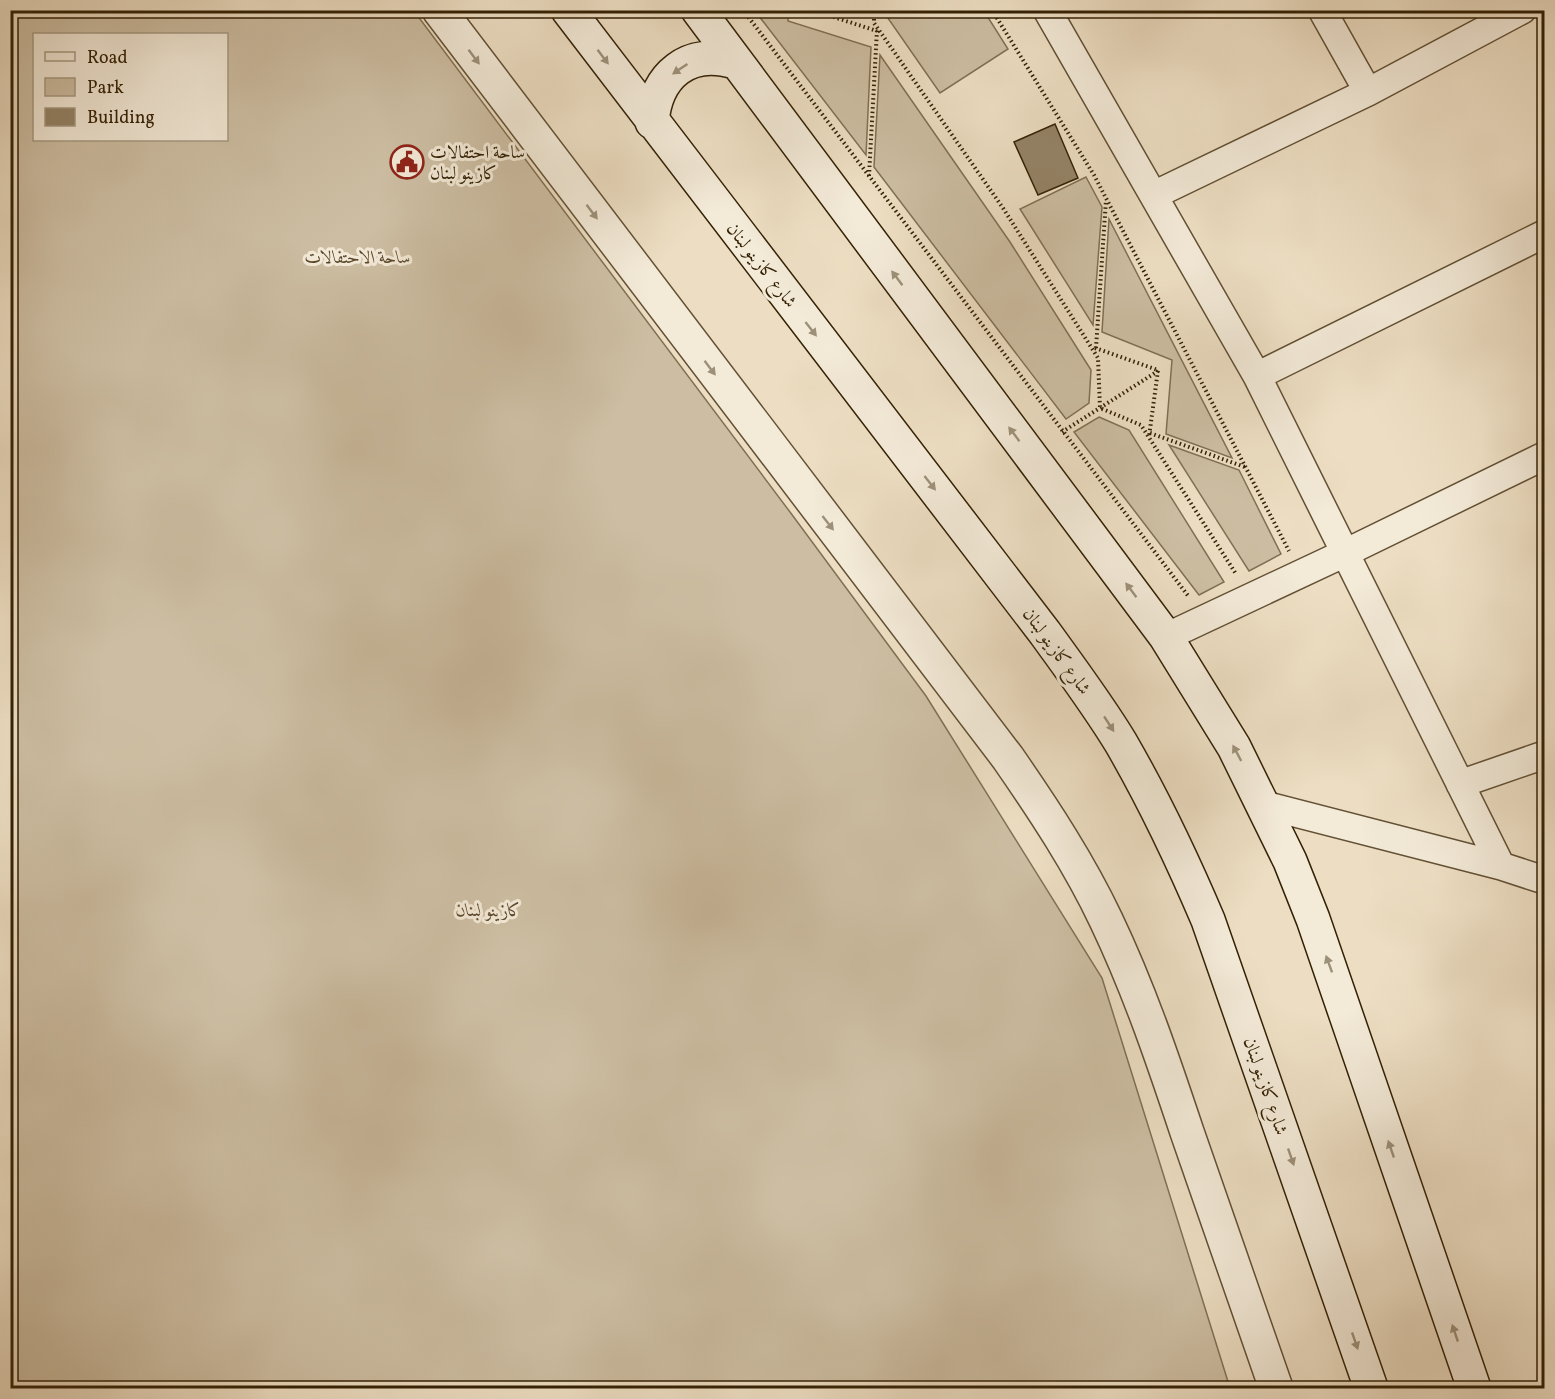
<svg xmlns="http://www.w3.org/2000/svg" width="1555" height="1399" font-family="Vollkorn,Amiri,serif">
<style>
.green{fill:#cdbea3;stroke:#807054;stroke-width:1.5;fill-rule:evenodd}
.building{fill:#948367;stroke:#332104;stroke-width:1.5}
.lines{fill:none;stroke-linecap:round;stroke-linejoin:round}
.minor-casing{stroke:#625034;stroke-width:30}
.tertiary-casing{stroke:#625034;stroke-width:36}
.secondary-casing{stroke:#332104;stroke-width:36}
.path{stroke:#332104;stroke-width:4;stroke-dasharray:1.5 3;stroke-linecap:butt}
.minor{stroke:#f3ead8;stroke-width:27}
.tertiary{stroke:#f3ead8;stroke-width:33}
.secondary{stroke:#f3ead8;stroke-width:33}
.oneway{fill:#9d9079}
.labels{text-anchor:middle;stroke-width:6;stroke-linejoin:round;paint-order:stroke}
.poi-label{font-size:18px;fill:#332104;stroke:#f3ead8;text-anchor:start}
.park-label{font-size:18px;font-style:italic;fill:#5a482c;stroke:#f3ead8}
.street-label{font-size:18px;fill:#332104;stroke:#f3ead8}
</style>
<rect width="100%" height="100%" fill="#eddec3"/>
<filter id="stains"><feTurbulence type="fractalNoise" baseFrequency=".00333" numOctaves="4"/><feColorMatrix values="0 0 0 0 .2 0 0 0 0 .09 0 0 0 0 .02 0 0 0 .5 -.17"/></filter>
<radialGradient id="worn" r=".72"><stop offset=".6" stop-color="#630" stop-opacity="0"/><stop offset="1" stop-color="#630" stop-opacity=".3"/></radialGradient>
<path class="green" d="M10,11H414L790,512L926,696L1102,978L1230,1388H11ZM226,34V140H34V34Z
M755,11H788V21L871,47L866,155Z
M883,11H984L1008,49L940,93Z
M880,55L1010,242L1091,370L1089,403L1066,419L874,167Z
M1086,177L1102,207L1093,325L1020,209Z
M1109,219L1232,458L1166,434L1172,360L1102,332Z
M1099,417L1129,430L1224,582L1199,595L1074,432Z
M1169,445L1239,470L1281,554L1249,571Z"/>
<path class="building" d="M1055,124L1078,178L1038,195L1014,142Z"/>
<g class="lines">
<defs>
<path id="minor" d="M1047,10L1257,376L1501,866
M1322,10L1368,92
M1154,195L1368,92L1522,10
M1257,376L1544,234
M1166,637L1345,553L1544,456
M1460,784L1544,755
M1264,805L1501,866L1544,880"/>
<path id="tertiary" d="M439,10L1008,758C1044,810 1079,863 1106,920C1139,989 1163,1060 1187,1132C1217,1217 1246,1303 1276,1388"/>
<path id="secondary" d="M568,10L1045,633C1071,669 1098,705 1121,743C1154,800 1182,859 1208,920L1371,1388
M698,10L1166,637L1234,747L1290,861L1313,919L1474,1388
M652,122C656,75 688,48 735,62"/>
</defs>
<use href="#minor" class="minor-casing"/>
<use href="#tertiary" class="tertiary-casing"/>
<use href="#secondary" class="secondary-casing"/>
<path class="path" d="M743,10L1189,597
M812,10L877,31
M874,10V23L1003,208L1098,358L1100,408L1141,425L1236,574
M992,10L1094,175L1289,551
M869,176L877,30
M1095,348L1158,370L1149,437
M1096,348L1106,200
M1062,432L1158,371
M1150,433L1245,467"/>
<use href="#minor" class="minor"/>
<use href="#tertiary" class="tertiary"/>
<use href="#secondary" class="secondary"/>
</g>
<defs><path id="oneway-solid" d="M-6-.8H1V-3.2L6.5 0L1 3.2V.8H-6Z" transform="scale(1.5)"/></defs>
<g class="oneway">
<use href="#oneway-solid" transform="translate(474 57) rotate(53)"/>
<use href="#oneway-solid" transform="translate(603 57) rotate(53)"/>
<use href="#oneway-solid" transform="translate(680 69) rotate(146)"/>
<use href="#oneway-solid" transform="translate(592 212) rotate(53)"/>
<use href="#oneway-solid" transform="translate(897 278) rotate(-127)"/>
<use href="#oneway-solid" transform="translate(811 329) rotate(52)"/>
<use href="#oneway-solid" transform="translate(710 368) rotate(53)"/>
<use href="#oneway-solid" transform="translate(1014 434) rotate(-127)"/>
<use href="#oneway-solid" transform="translate(930 483) rotate(52)"/>
<use href="#oneway-solid" transform="translate(828 523) rotate(52)"/>
<use href="#oneway-solid" transform="translate(1131 590) rotate(-127)"/>
<use href="#oneway-solid" transform="translate(1109 724) rotate(57)"/>
<use href="#oneway-solid" transform="translate(1237 753) rotate(-118)"/>
<use href="#oneway-solid" transform="translate(1329 964) rotate(-110)"/>
<use href="#oneway-solid" transform="translate(1391 1149) rotate(-109)"/>
<use href="#oneway-solid" transform="translate(1291 1157) rotate(71)"/>
<use href="#oneway-solid" transform="translate(1455 1333) rotate(-109)"/>
<use href="#oneway-solid" transform="translate(1355 1341) rotate(71)"/>
</g>
<defs>
<symbol id="civic-ring" viewBox="-11 -11 22 22"><circle r="9.5" fill="#f3ead8" stroke="#8f2418" stroke-width="1.5"/><path d="M-.6-6.5H3V-4.5H.6V-3L4-1V1h2V6H-6V1h2V-1L-.6-3ZM-1.2 2.5V6h2.4V2.5Z" fill="#8f2418"/></symbol>
</defs>
<g fill-rule="evenodd">
<use href="#civic-ring" x="388" y="143" width="38" height="38"/>
</g>
<g class="labels">
<g class="poi-label">
<text x="430" y="158">ساحة احتفالات<tspan x="430" dy="21">كازينو لبنان</tspan></text>
</g>
<g class="park-label">
<text x="358" y="263">ساحة الاحتفالات</text>
<text x="489" y="916">كازينو لبنان</text>
</g>
<g class="street-label">
<text transform="translate(762 265) rotate(52)" y="6">شارع كازينو لبنان</text>
<text transform="translate(1057 651) rotate(54)" y="6">شارع كازينو لبنان</text>
<text transform="translate(1266 1086) rotate(71)" y="6">شارع كازينو لبنان</text>
</g>
</g>
<rect width="1555" height="1399" fill="none" stroke="#eddec3" stroke-width="36"/>
<rect x="12" y="12" width="1531" height="1375" fill="none" stroke="#332104" stroke-width="3"/>
<rect x="18" y="18" width="1519" height="1363" fill="none" stroke="#332104" stroke-width="1.5"/>
<rect x="33" y="33" width="195" height="108" fill="#f3ead8" stroke="#a69a83" stroke-width="1.5"/>
<rect x="45" y="52" width="30" height="9" fill="#f3ead8" stroke="#a69a83" stroke-width="1.5"/>
<text x="87" y="63" font-size="18" fill="#332104">Road</text>
<rect x="45" y="78" width="30" height="18" fill="#cdbea3" stroke="#a69a83" stroke-width="1.5"/>
<text x="87" y="93" font-size="18" fill="#332104">Park</text>
<rect x="45" y="108" width="30" height="18" fill="#948367" stroke="#a69a83" stroke-width="1.5"/>
<text x="87" y="123" font-size="18" fill="#332104">Building</text>
<rect width="100%" height="100%" filter="url(#stains)"/>
<rect width="100%" height="100%" fill="url(#worn)"/>
</svg>
